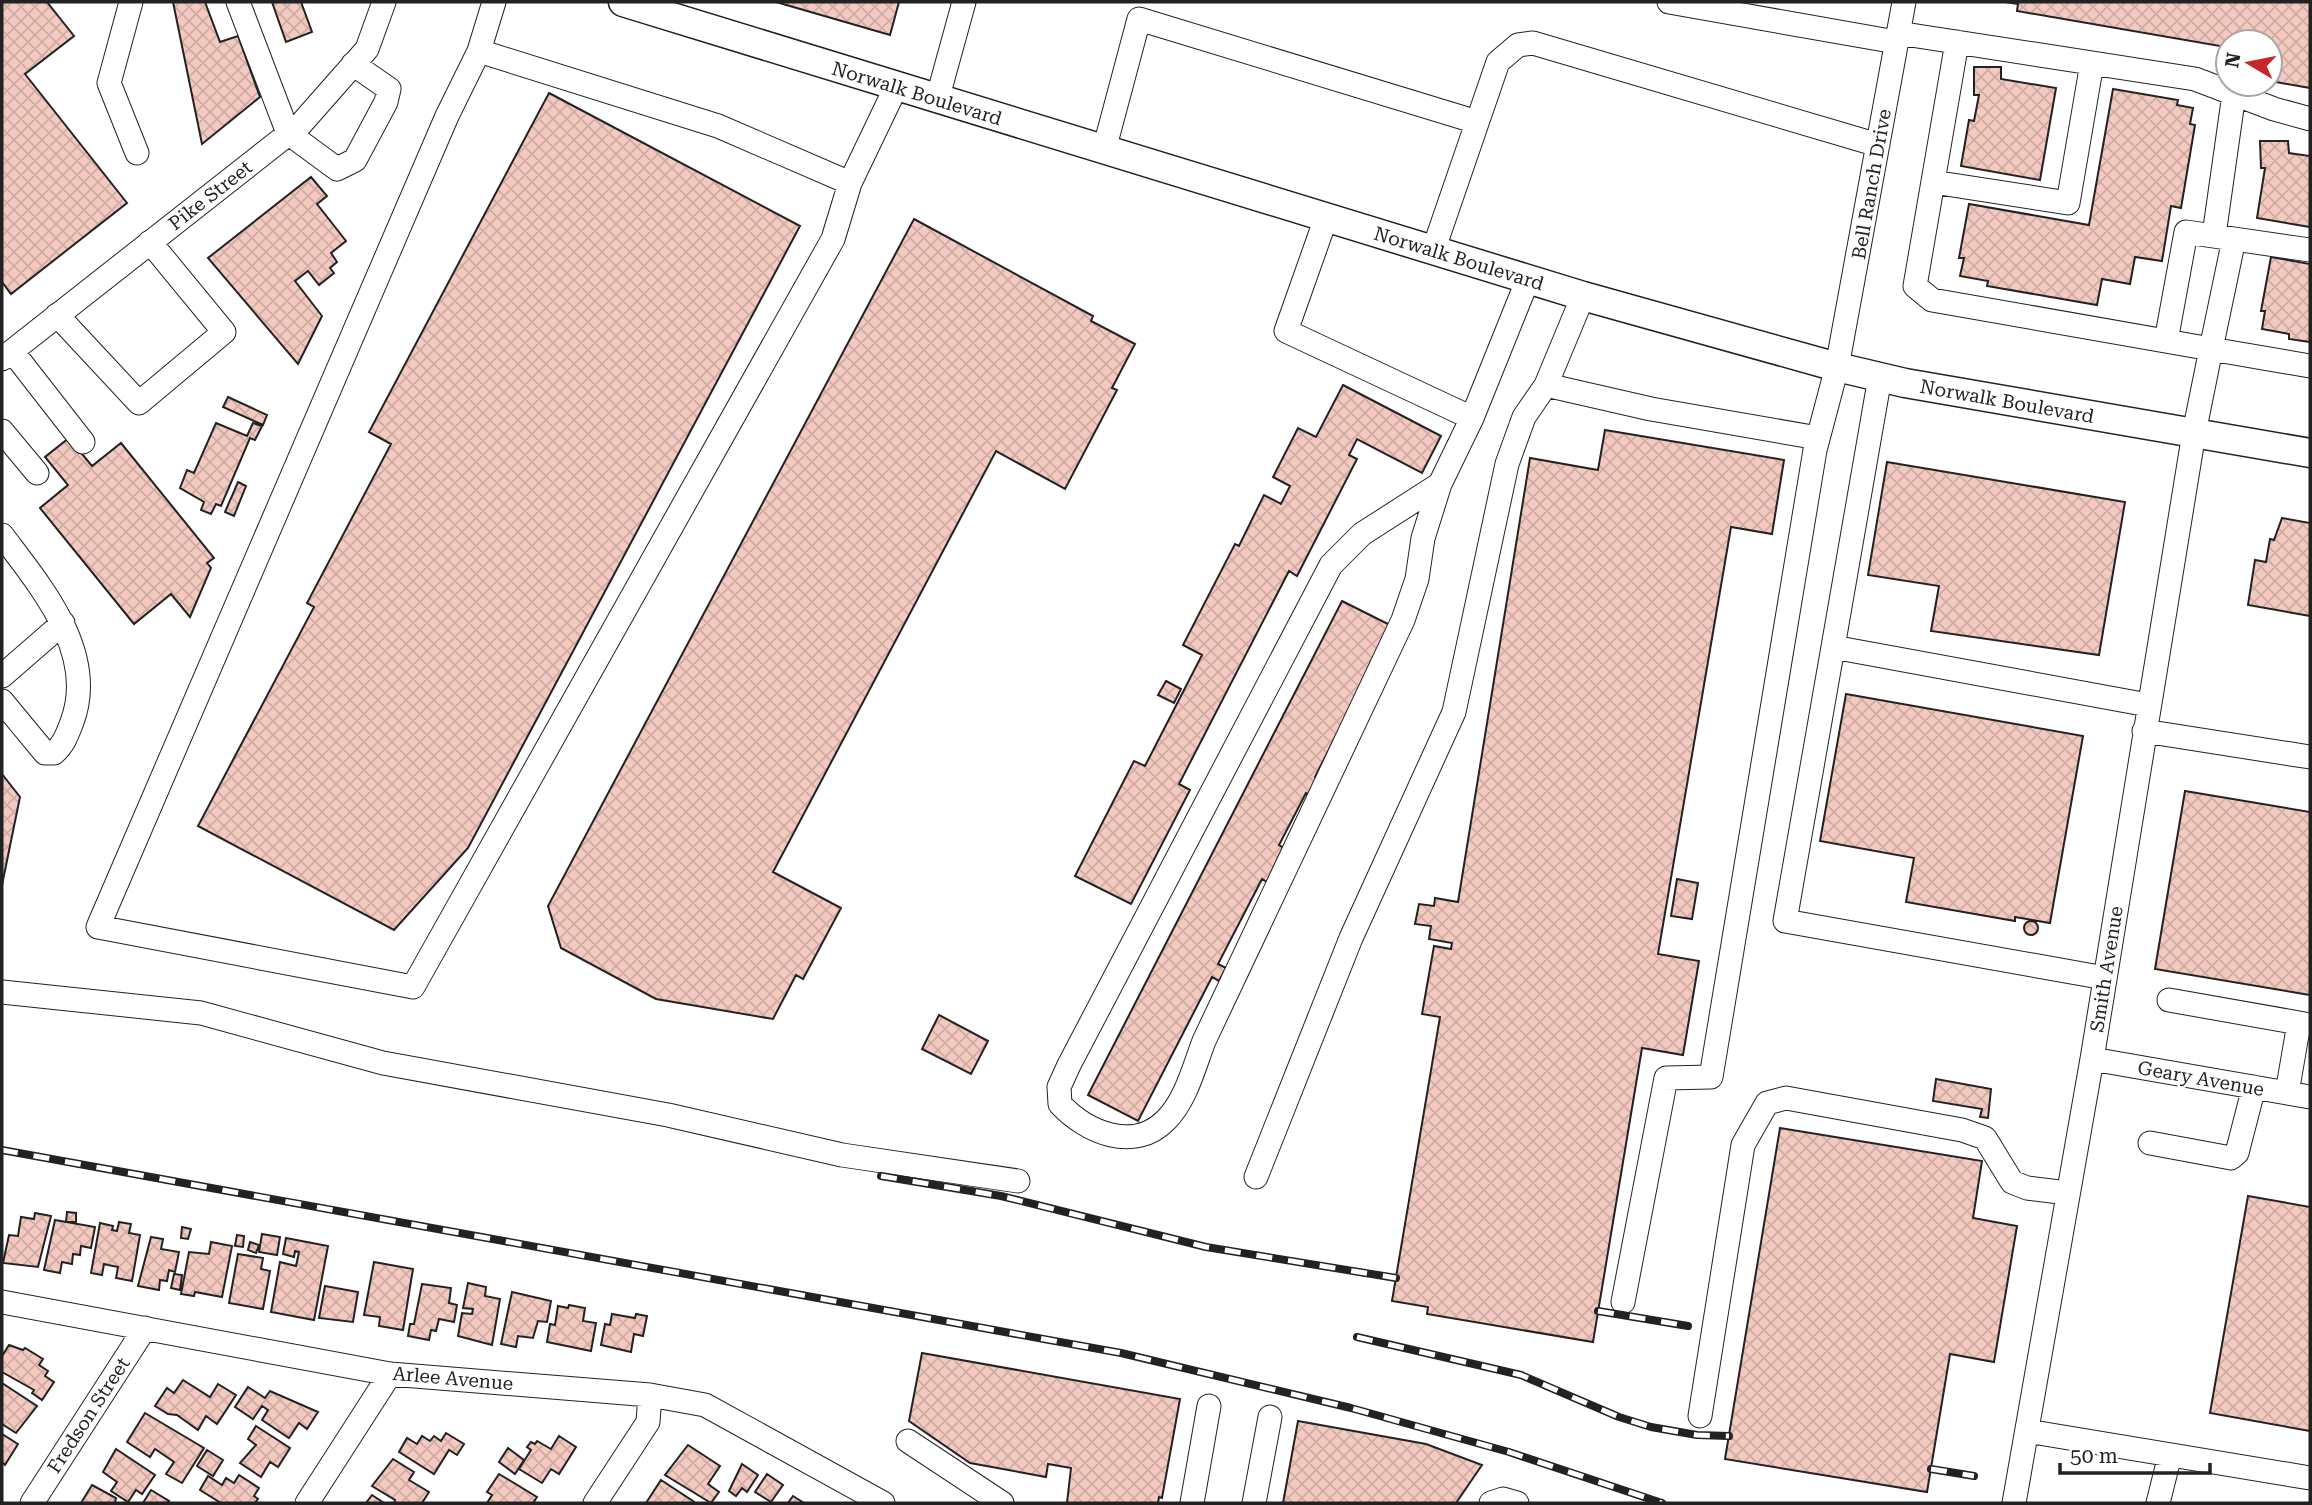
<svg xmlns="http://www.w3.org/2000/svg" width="2312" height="1505" font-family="'Roboto Serif',serif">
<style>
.building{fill:url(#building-cross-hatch);stroke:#222;stroke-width:2}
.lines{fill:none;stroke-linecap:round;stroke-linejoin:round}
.minor-casing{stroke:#222;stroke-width:25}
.major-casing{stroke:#222;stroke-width:31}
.minor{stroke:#fff;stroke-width:23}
.major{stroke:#fff;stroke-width:28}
.rail-casing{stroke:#222;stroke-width:8}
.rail{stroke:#fff;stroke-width:5;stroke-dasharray:16;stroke-linecap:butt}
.labels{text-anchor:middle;stroke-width:5;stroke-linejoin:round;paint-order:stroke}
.street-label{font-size:19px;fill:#222;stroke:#fff}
</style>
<defs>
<pattern id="building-cross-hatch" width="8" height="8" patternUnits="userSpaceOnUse" patternTransform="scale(1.75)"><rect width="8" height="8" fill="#f3c9c0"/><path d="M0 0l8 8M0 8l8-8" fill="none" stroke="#d0aca5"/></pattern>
</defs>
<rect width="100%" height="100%" fill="#fff"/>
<path class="building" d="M2,2H47L74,36L25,74L127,203L11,294L2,282Z
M173,2H205L220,42L238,36L260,97L202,144Z
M272,2H301L312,32L286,42Z
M776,2H899L890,35Z
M2005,2H2310V88L2270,81V42H2228V55H2224L2226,47L2017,11L2018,4Z
M1974,67H2001V79L2056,88L2040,180L1961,166L1969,120L1974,121L1979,95H1974Z
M2113,89L2178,100L2177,105L2193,108L2190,124L2195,125L2181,208L2171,206L2162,261L2135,257L2130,284L2102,279L2097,305L1987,286L1988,281L1960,276L1964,258H1959L1969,204L2089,225Z
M549,93L800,226L468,848L394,930L198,826L314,607L307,603L391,444L369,432Z
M2260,141H2288L2289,153L2310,156V227L2257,218L2265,168H2261Z
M311,177L327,196L317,204L346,241L331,253L337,262L330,268L334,273L319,285L308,271L295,281L322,316L298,364L208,258Z
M914,219L1093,316L1091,321L1135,344L1112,388L1117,390L1065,489L996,451L773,872L841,908L803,979L796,975L773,1019L656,999L561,948L548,906Z
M2271,257L2310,264V342L2289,339V334L2262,329L2265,311H2261Z
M1343,385L1441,436L1422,473L1357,439L1349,455L1357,459L1297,576L1289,571L1179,784L1190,790L1131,904L1075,876L1134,761L1145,766L1202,655L1183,645L1235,544L1239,546L1264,495L1281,504L1290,486L1273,477L1298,428L1316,437Z
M228,397L267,415L263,425L223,407Z
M216,423L247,436L253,423L262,426L255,440L250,438L221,506L216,504L211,514L201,510L204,502L180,488L187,470L194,473Z
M1605,430L1784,460L1772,534L1731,527L1658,954L1699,961L1683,1055L1642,1048L1593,1342L1427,1314L1428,1307L1392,1301L1440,1017L1422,1014L1434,946L1451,949L1452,943L1429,939L1431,926L1415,924L1419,904L1434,906L1435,898L1458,902L1530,458L1598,470Z
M69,438L92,466L121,443L214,558L207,563L211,568L190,617L171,594L134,624L40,508L68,485L45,457Z
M1887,462L2125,502L2099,655L1931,631L1939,586L1868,575Z
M238,482L246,486L234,516L225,512Z
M2282,518L2310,523V616L2248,605L2255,560L2266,562L2270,539L2274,540Z
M1342,601L1392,626L1315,777L1320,780L1312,797L1306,793L1279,845L1288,850L1270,884L1262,879L1218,964L1226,968L1219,981L1212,977L1138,1121L1088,1095Z
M1166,681L1181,689L1174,703L1158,695Z
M1846,694L2083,736L2050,923L2015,917V921L1906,902L1914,858L1820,841Z
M2,774L20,797L2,885Z
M2185,791L2310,812V995L2155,969Z
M1677,879L1698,883L1692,919L1671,916Z
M2024 928a7 7 0 1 1 14 0a7 7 0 1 1-14 0Z
M939,1015L988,1041L971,1074L922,1049Z
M1936,1079L1991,1089L1988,1118L1980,1117L1982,1109L1933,1101Z
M1780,1128L1982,1161L1973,1218L2017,1226L1994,1362L1950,1354L1927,1492L1725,1459Z
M2248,1196L2310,1207V1431L2210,1413Z
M67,1212L76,1213V1222H66Z
M35,1213L51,1216L38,1267L3,1263L9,1235L18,1236L21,1217L34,1219Z
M55,1220L95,1227L91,1248L81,1246L80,1255L73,1254L72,1264L62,1262L60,1273L44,1270Z
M119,1222L131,1224L129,1233L140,1235L132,1281L116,1278L118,1267L108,1265L104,1264L102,1275L91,1273L100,1223L113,1226L112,1230L117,1231Z
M182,1227L191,1229L188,1239L181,1238Z
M262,1234L280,1237L277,1255L259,1252Z
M237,1235L244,1236L243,1247L235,1246Z
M151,1237L163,1239L161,1249L179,1252L175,1272L169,1270L167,1281L160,1280L159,1290L138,1286Z
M286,1238L328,1246L314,1320L271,1312L280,1262L296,1266L299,1252L295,1251L294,1257L283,1254Z
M211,1242L232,1246L222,1297L195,1292L194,1296L181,1294L189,1252L209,1254Z
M250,1242L259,1245L256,1253L248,1250Z
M238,1254L263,1258L261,1269L270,1271L263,1309L229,1303Z
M374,1262L413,1269L403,1330L379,1326L380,1317L364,1315Z
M174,1274L182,1275L180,1290L171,1288Z
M468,1283L486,1287L485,1296L500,1299L492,1345L458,1336L462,1313L472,1314L473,1309L463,1308Z
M422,1284L451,1288L449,1303L457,1305L454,1322L439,1319L436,1331L431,1330L429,1340L408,1336L410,1324H414Z
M325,1286L358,1292L353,1322L319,1318Z
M512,1292L551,1301L547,1322L538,1321L533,1338L518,1336L516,1347L501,1344Z
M569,1305L585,1308L583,1321L596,1323L591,1351L547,1342L550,1324L555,1325L558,1306L568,1308Z
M612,1314L635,1318L636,1314L647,1316L643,1336L634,1334L631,1352L601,1345L605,1324L610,1325Z
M9,1345L23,1350L25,1348L43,1359L39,1365L48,1371L45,1376L54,1382L42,1400L32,1393L34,1390L2,1372V1356Z
M922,1353L1180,1399L1162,1498L1159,1497L1158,1503H1067L1071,1468L1048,1464L1046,1477L970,1463L909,1421Z
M183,1380L210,1397L218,1384L236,1395L217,1424L206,1416L198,1430L177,1415L168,1414L155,1406L167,1388L174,1393Z
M2,1383L37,1406L16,1433L2,1424Z
M248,1387L265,1398L270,1391L318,1412L307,1429L299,1423L289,1438L262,1420L268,1410L262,1406L253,1419L235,1407Z
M145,1413L204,1448L182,1483L166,1474L174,1462L155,1449L150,1457L127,1442Z
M1298,1421L1426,1444L1482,1465L1456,1503H1283Z
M256,1426L290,1448L278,1467L270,1462L261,1477L240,1463L256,1445L248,1439Z
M446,1433L464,1444L457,1455L449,1450L434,1474L399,1452L407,1438L417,1444L422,1436L430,1441L434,1436L441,1441Z
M2,1434L18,1444L5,1465L2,1462Z
M559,1436L576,1447L559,1474L551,1469L542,1483L519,1469L531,1450L527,1447L531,1442L535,1444L537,1441L551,1449Z
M688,1445L720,1466L708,1484L719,1492L711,1503L665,1475Z
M508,1448L524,1460L515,1474L499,1462Z
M116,1449L155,1475L142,1494L136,1490L128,1502L111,1491L117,1482L103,1472Z
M207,1450L223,1460L213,1476L197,1466Z
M393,1459L414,1472L409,1480L429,1492L422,1503H394L395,1500L372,1486Z
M742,1464L758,1475L747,1492L742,1488L736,1496L729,1491Z
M499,1474L537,1497L533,1503H487L492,1495L487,1492Z
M767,1474L783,1485L771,1502L755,1492Z
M239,1475L259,1488L254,1496L258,1499L255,1503H221L200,1490L208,1476L222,1485L226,1478L234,1483Z
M661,1480L693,1501L695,1503H646Z
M92,1485L116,1498L115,1503H81Z
M151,1490L169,1501L167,1503H143Z
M372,1495L384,1503H366Z
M793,1496L804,1503H788Z"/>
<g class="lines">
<defs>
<path id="minor" d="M131,2L109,83L137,153
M238,2L288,133L337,169L355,160L386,102L389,89L353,64
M494,2L479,51L718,126L850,183L896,87
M1669,2L1896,42
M1898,33L2195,79L2274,109L2310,119
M1957,42L1915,286L1932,300L2211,349L2234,239
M479,51L447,116L98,927L413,987L833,239L850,183
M937,100L964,2
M1104,150L1139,19L1477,122
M1933,182L2068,203L2092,63
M1326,218L1286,331L1472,418L1528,279
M2214,235L2234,94
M1433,251L1498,62L1518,45L1533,43L1878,145
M1583,296L1546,385L1651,409L1818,438
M57,315L139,403L224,332L150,242
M2166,341L2186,232L2310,250
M12,351L83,442
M2,359L301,124L367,49L384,2
M2,431L37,473
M1440,484L1362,534L1331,565L1069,1065L1059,1087L1060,1104C1086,1132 1134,1153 1166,1120C1186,1100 1194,1067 1204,1041L1403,620L1417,579L1423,538L1440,484L1472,418
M2,535C41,587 98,653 72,722C67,735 64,744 54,753H45L2,701
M1833,647L1880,377
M2,676L63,623
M2144,731L2310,757
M2105,978L1785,921L1833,647L2148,705
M2,992L201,1013L383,1063L668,1115L842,1155L1018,1181
M2169,1000L2299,1023
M2092,1059L2310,1097
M2287,1093L2299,1023L2310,1025
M2150,1143L2231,1158L2237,1153L2254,1087
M1256,1177L1351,938L1454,712L1507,464L1524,417L1546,385
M2,1302L390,1374L650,1395L705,1405L883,1503
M1623,1302L1666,1078L1711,1077L1815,450L1837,367L1904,2
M1700,1416L1743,1145L1767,1103L1786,1098L1962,1130L1985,1138L2012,1182L2027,1188L2068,1193
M2027,1431L2310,1478
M908,1441L1002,1503
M32,1503L145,1328
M307,1503L390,1374
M595,1503L648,1422L650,1395
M1192,1503L1209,1406
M1254,1503L1270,1417
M1491,1503L1503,1499L1517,1503
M2014,1503L2092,1059L2194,433L2211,349L2310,366
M2158,1503L2170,1455"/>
<path id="major" d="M623,2L1583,296L1837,367L1905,383L2310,453"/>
</defs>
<use href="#minor" class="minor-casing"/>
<use href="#major" class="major-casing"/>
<use href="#minor" class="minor"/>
<use href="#major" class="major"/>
<defs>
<path id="rail" d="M2,1150L1121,1353L1351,1408L1509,1452L1662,1503
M881,1176L1001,1196L1206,1247L1396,1278
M1598,1311L1688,1326
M1357,1337L1521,1375L1619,1417L1651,1427L1697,1435L1729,1436
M1931,1469L1974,1476"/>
</defs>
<use href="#rail" class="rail-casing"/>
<use href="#rail" class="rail"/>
</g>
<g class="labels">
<g class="street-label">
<text transform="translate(917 93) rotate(17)" y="7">Norwalk Boulevard</text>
<text transform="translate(1871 184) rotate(-80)" y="7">Bell Ranch Drive</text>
<text transform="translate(210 195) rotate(-38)" y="7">Pike Street</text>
<text transform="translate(1459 258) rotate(17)" y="7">Norwalk Boulevard</text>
<text transform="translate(2007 401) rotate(10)" y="7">Norwalk Boulevard</text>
<text transform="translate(2106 969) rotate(-81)" y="7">Smith Avenue</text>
<text transform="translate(2201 1078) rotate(10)" y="7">Geary Avenue</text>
<text transform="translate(453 1378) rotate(5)" y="7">Arlee Avenue</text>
<text transform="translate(88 1415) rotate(-57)" y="7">Fredson Street</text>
</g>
</g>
<rect width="2312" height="1505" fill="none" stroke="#222222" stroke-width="7"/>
<g transform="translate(2249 63) rotate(280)"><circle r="33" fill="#ffffff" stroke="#a7a7a7" stroke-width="2"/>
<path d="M0-5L12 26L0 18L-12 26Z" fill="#c62828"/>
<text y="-10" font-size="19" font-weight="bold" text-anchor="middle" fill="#222222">N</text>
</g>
<path d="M2060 1463v10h150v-10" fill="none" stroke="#222222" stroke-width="3.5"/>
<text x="2070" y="1463" font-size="21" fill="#222222" stroke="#ffffff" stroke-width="5" paint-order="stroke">50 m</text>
</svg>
